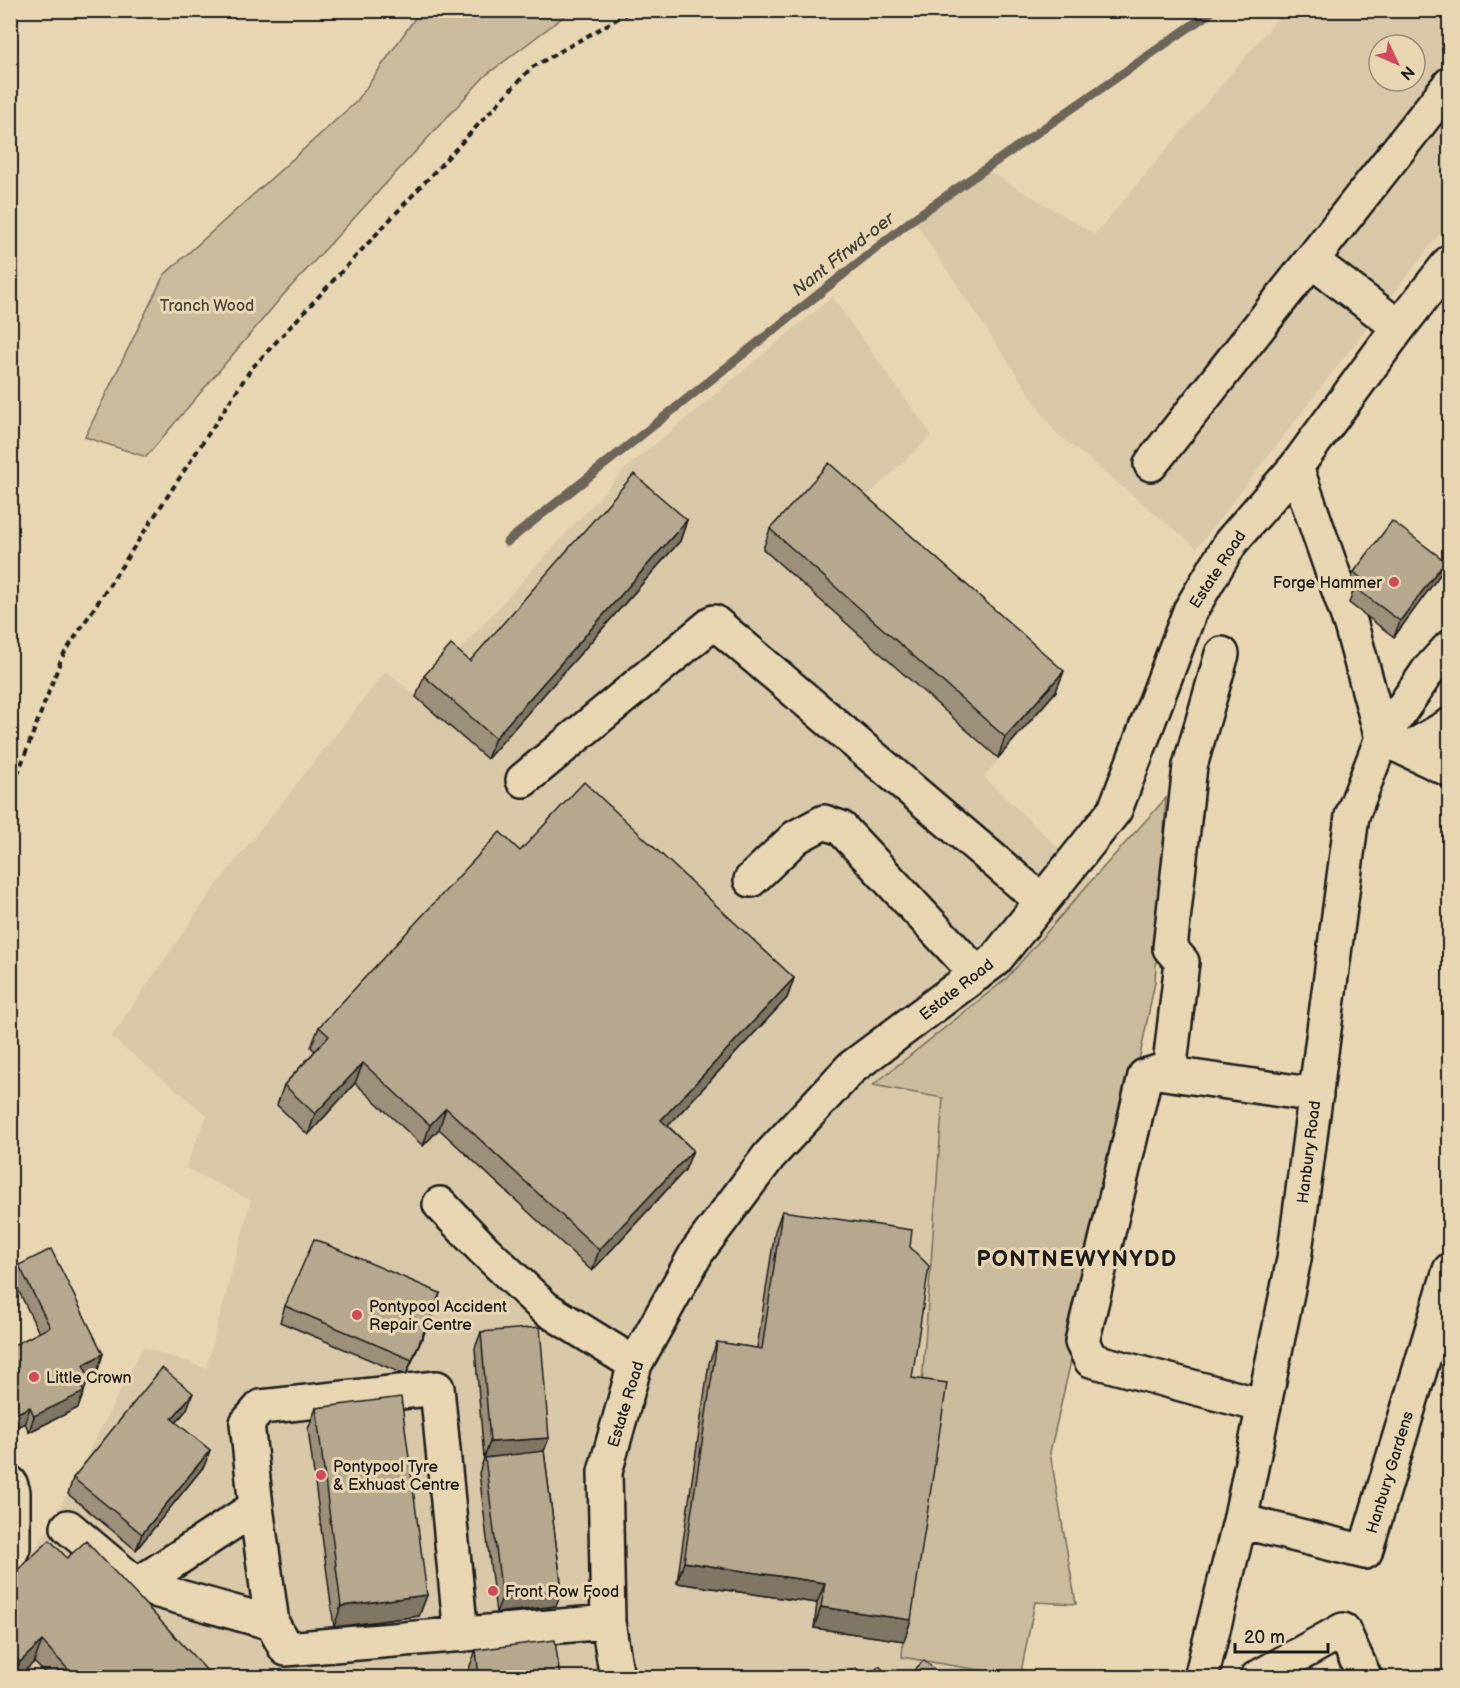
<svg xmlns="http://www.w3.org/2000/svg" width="1460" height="1688" font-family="'Balsamiq Sans',sans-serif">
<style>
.built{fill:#d9c8a8;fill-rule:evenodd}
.green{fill:#cbbb9d;stroke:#746c5c;stroke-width:1.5}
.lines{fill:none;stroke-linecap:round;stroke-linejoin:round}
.stream{stroke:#6c6558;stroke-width:9}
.minor-casing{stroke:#1c1c1c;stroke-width:38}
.path{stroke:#1c1c1c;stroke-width:4;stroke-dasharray:6 4.5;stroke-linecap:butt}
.minor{stroke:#e8d6b3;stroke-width:33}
.wall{fill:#9d907a;stroke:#1c1c1c;stroke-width:1.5}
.shaded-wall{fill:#7f7663;stroke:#1c1c1c;stroke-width:1.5}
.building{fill:#b6a88e;stroke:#1c1c1c;stroke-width:1.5}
.poi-dot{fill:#d1495b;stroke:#e8d6b3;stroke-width:2}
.labels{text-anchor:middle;stroke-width:6;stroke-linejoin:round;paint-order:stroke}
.park-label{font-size:16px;fill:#48443c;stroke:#e8d6b3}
.street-label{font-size:16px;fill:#1c1c1c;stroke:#e8d6b3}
.poi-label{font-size:16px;fill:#1c1c1c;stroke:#e8d6b3;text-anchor:start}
.water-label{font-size:18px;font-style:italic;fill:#44413a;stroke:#e8d6b3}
.district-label{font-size:22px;font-weight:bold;letter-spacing:1.5px;fill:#1c1c1c;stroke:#e8d6b3}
</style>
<rect width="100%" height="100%" fill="#e8d6b3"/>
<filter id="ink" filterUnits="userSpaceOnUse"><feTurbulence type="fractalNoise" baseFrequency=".0167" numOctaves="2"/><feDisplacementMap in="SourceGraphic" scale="12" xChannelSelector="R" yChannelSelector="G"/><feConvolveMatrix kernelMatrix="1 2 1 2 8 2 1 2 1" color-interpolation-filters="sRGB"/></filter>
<g filter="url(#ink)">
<path class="built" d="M1284,11H1449V222L1197,548L1054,431L913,219L985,169L1095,234ZM1379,45H1415V81H1379Z
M832,297L932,435L857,506L1058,692L984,777L1092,880L1006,979L874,1085L943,1097L902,1657L1020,1677L11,1678V1584L48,1530L143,1347L206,1368L251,1200L185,1168L207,1115L111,1037L211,892L386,671L417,696L626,468Z"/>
<path class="green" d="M420,11H571L485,76L285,293L146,457L85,437L164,275L357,101Z
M1166,798L1155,982L1130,1105L1050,1452L1076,1604L1035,1602L1020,1677L902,1657L943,1098L873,1085L1006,979L1092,880Z"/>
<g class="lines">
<path class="stream" d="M507,542L913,219L1214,10"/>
<defs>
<path id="minor" d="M1312,261L1399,327
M1151,464L1450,84
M1296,467L1351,625L1382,738L1450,770
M1407,750L1450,725
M523,780L714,622L1042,901
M751,880L796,837L824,822L841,828L977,974
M1169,1073L1182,962L1170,948L1190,766L1222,654
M440,1204L484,1250L545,1308L635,1364
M1264,1406L1091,1360L1082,1342L1145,1076L1158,1072L1316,1095
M10,1483L13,1492V1548L10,1554
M1240,1521L1365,1552L1450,1270
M68,1527L137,1585L272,1623L286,1649L608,1622
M137,1585L256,1507
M272,1623L256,1507L247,1423L261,1407L437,1388L461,1635
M617,1678L608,1622L605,1472L635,1364L697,1252L769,1156L851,1068L995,960L1115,810L1190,611L1231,542L1296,467L1399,327L1450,262
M1201,1678L1240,1521L1294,1259L1352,816L1382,738L1428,671L1450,647
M1257,1678L1343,1630L1365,1678"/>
</defs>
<use href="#minor" class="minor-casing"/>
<path class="path" d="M10,794L62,657L251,369L531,68L633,10"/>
<use href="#minor" class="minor"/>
</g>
<path class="wall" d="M687,520L680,541L487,759L416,697L424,676L470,661Z
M770,529L1064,671L1056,691L998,758L763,549Z
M1354,572L1439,576L1394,637L1349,603L1353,592L1348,588Z
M520,851L794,978L787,998L668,1126L693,1150L685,1170L592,1271L439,1129L423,1146L355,1083L308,1135L277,1105L284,1085L315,1051L311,1047L319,1027Z
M782,1211L910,1247L912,1378L911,1620L904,1641L814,1628L817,1603L677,1583L709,1363L717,1342L757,1348L775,1231Z
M19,1265L98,1370L88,1375L89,1377L78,1408L29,1432L25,1423L10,1430V1347L39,1333L14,1281Z
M440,1293L435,1309L406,1375L280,1322L285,1306Z
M481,1332L549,1438L544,1451L562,1590L556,1606L496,1613L479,1473L484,1458L475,1348Z
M316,1408L427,1595L419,1616L334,1627L308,1429Z
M187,1409L176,1423L210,1450L204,1466L136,1550L68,1494L73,1478Z
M67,1558L213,1677H49L34,1662L18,1677H10V1577Z
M476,1650L560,1677H469L468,1671Z"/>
<path class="shaded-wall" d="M687,520L680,541L487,759L495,738Z
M1445,561L1439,576L1394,637L1400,621Z
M1064,671L1056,691L998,758L1005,737Z
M794,978L787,998L654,1141L661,1120Z
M363,1063L355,1083L308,1135L315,1114Z
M446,1108L439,1129L423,1146L430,1125Z
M693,1150L685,1170L592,1271L599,1250Z
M440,1293L435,1309L406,1375L412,1360Z
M103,1354L98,1370L77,1381L83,1365Z
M89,1377L78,1408L29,1432L34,1416L79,1382Z
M193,1393L187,1409L166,1435L172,1419Z
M30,1407L25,1423L10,1430V1422L13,1415Z
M549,1438L543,1453L484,1458L490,1442Z
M210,1450L204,1466L136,1550L142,1534Z
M684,1562L825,1583L817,1603L677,1583Z
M562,1590L556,1606L496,1613L502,1597Z
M427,1595L419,1616L334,1627L341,1606Z
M821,1607L911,1620L904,1641L814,1628Z
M42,1641L34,1662L18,1677H14L20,1662Z"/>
<path class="building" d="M829,463L1064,671L1005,737L770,529Z
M634,474L687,520L495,738L424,676L451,645L470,661Z
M1392,521L1445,561L1400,621L1354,587L1361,578L1354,572Z
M584,782L794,978L661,1120L693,1150L599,1250L446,1108L430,1125L363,1063L315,1114L284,1085L329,1036L319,1027L500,832L520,851Z
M782,1211L912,1230L910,1247L929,1266L912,1378L947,1383L911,1620L821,1607L825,1583L684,1562L717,1342L762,1349Z
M314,1239L440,1293L412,1360L285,1306Z
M51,1249L103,1354L83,1365L89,1377L79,1382L84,1392L34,1416L30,1407L13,1415L10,1410V1347L50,1327L19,1265Z
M540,1327L549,1438L490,1442L481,1332Z
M162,1368L193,1393L172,1419L210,1450L142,1534L73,1478Z
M401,1397L427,1595L341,1606L316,1408Z
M544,1451L562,1590L502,1597L485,1458Z
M50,1540L67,1558L86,1541L213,1677H75L42,1641L20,1662L10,1652V1577Z
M555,1640L560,1677H479L476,1650Z
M924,1660L943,1677H908Z
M879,1666L891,1677H868Z
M856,1668L866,1677H846Z"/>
</g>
<g class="poi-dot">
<circle cx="1394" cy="582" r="6"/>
<circle cx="357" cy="1315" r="6"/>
<circle cx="34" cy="1377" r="6"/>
<circle cx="321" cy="1475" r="6"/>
<circle cx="493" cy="1591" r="6"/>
</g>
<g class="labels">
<g class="park-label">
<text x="207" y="311">Tranch Wood</text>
</g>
<g class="street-label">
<text transform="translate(1217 569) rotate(-57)" y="6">Estate Road</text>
<text transform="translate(956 989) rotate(-38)" y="6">Estate Road</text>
<text transform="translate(1308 1152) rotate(-83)" y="6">Hanbury Road</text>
<text transform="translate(625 1404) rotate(-73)" y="6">Estate Road</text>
<text transform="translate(1389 1472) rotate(-73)" y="6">Hanbury Gardens</text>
</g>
<g class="poi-label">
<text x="1382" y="588" text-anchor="end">Forge Hammer</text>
<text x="369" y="1312">Pontypool Accident<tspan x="369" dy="18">Repair Centre</tspan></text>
<text x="46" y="1383">Little Crown</text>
<text x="333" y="1472">Pontypool Tyre<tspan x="333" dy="18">&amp; Exhuast Centre</tspan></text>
<text x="505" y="1597">Front Row Food</text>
</g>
<g class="water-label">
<text transform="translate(843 254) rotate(-38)" y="6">Nant Ffrwd-oer</text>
</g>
<g class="district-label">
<text x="1077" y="1266">PONTNEWYNYDD</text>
</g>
</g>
<rect width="1460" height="1688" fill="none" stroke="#e8d6b3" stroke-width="36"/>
<rect x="18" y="18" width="1424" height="1652" fill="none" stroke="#1c1c1c" stroke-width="2" filter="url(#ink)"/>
<g transform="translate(1397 63) rotate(134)"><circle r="28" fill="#e8d6b3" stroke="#968c77" stroke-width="1.5"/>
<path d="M0-4.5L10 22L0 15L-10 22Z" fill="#d1495b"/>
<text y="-9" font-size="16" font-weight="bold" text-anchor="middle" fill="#1c1c1c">N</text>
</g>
<path d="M1235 1643v9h93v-9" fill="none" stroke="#1c1c1c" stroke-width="3"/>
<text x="1244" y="1643" font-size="18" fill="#1c1c1c" stroke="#e8d6b3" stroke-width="4.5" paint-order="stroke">20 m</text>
</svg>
